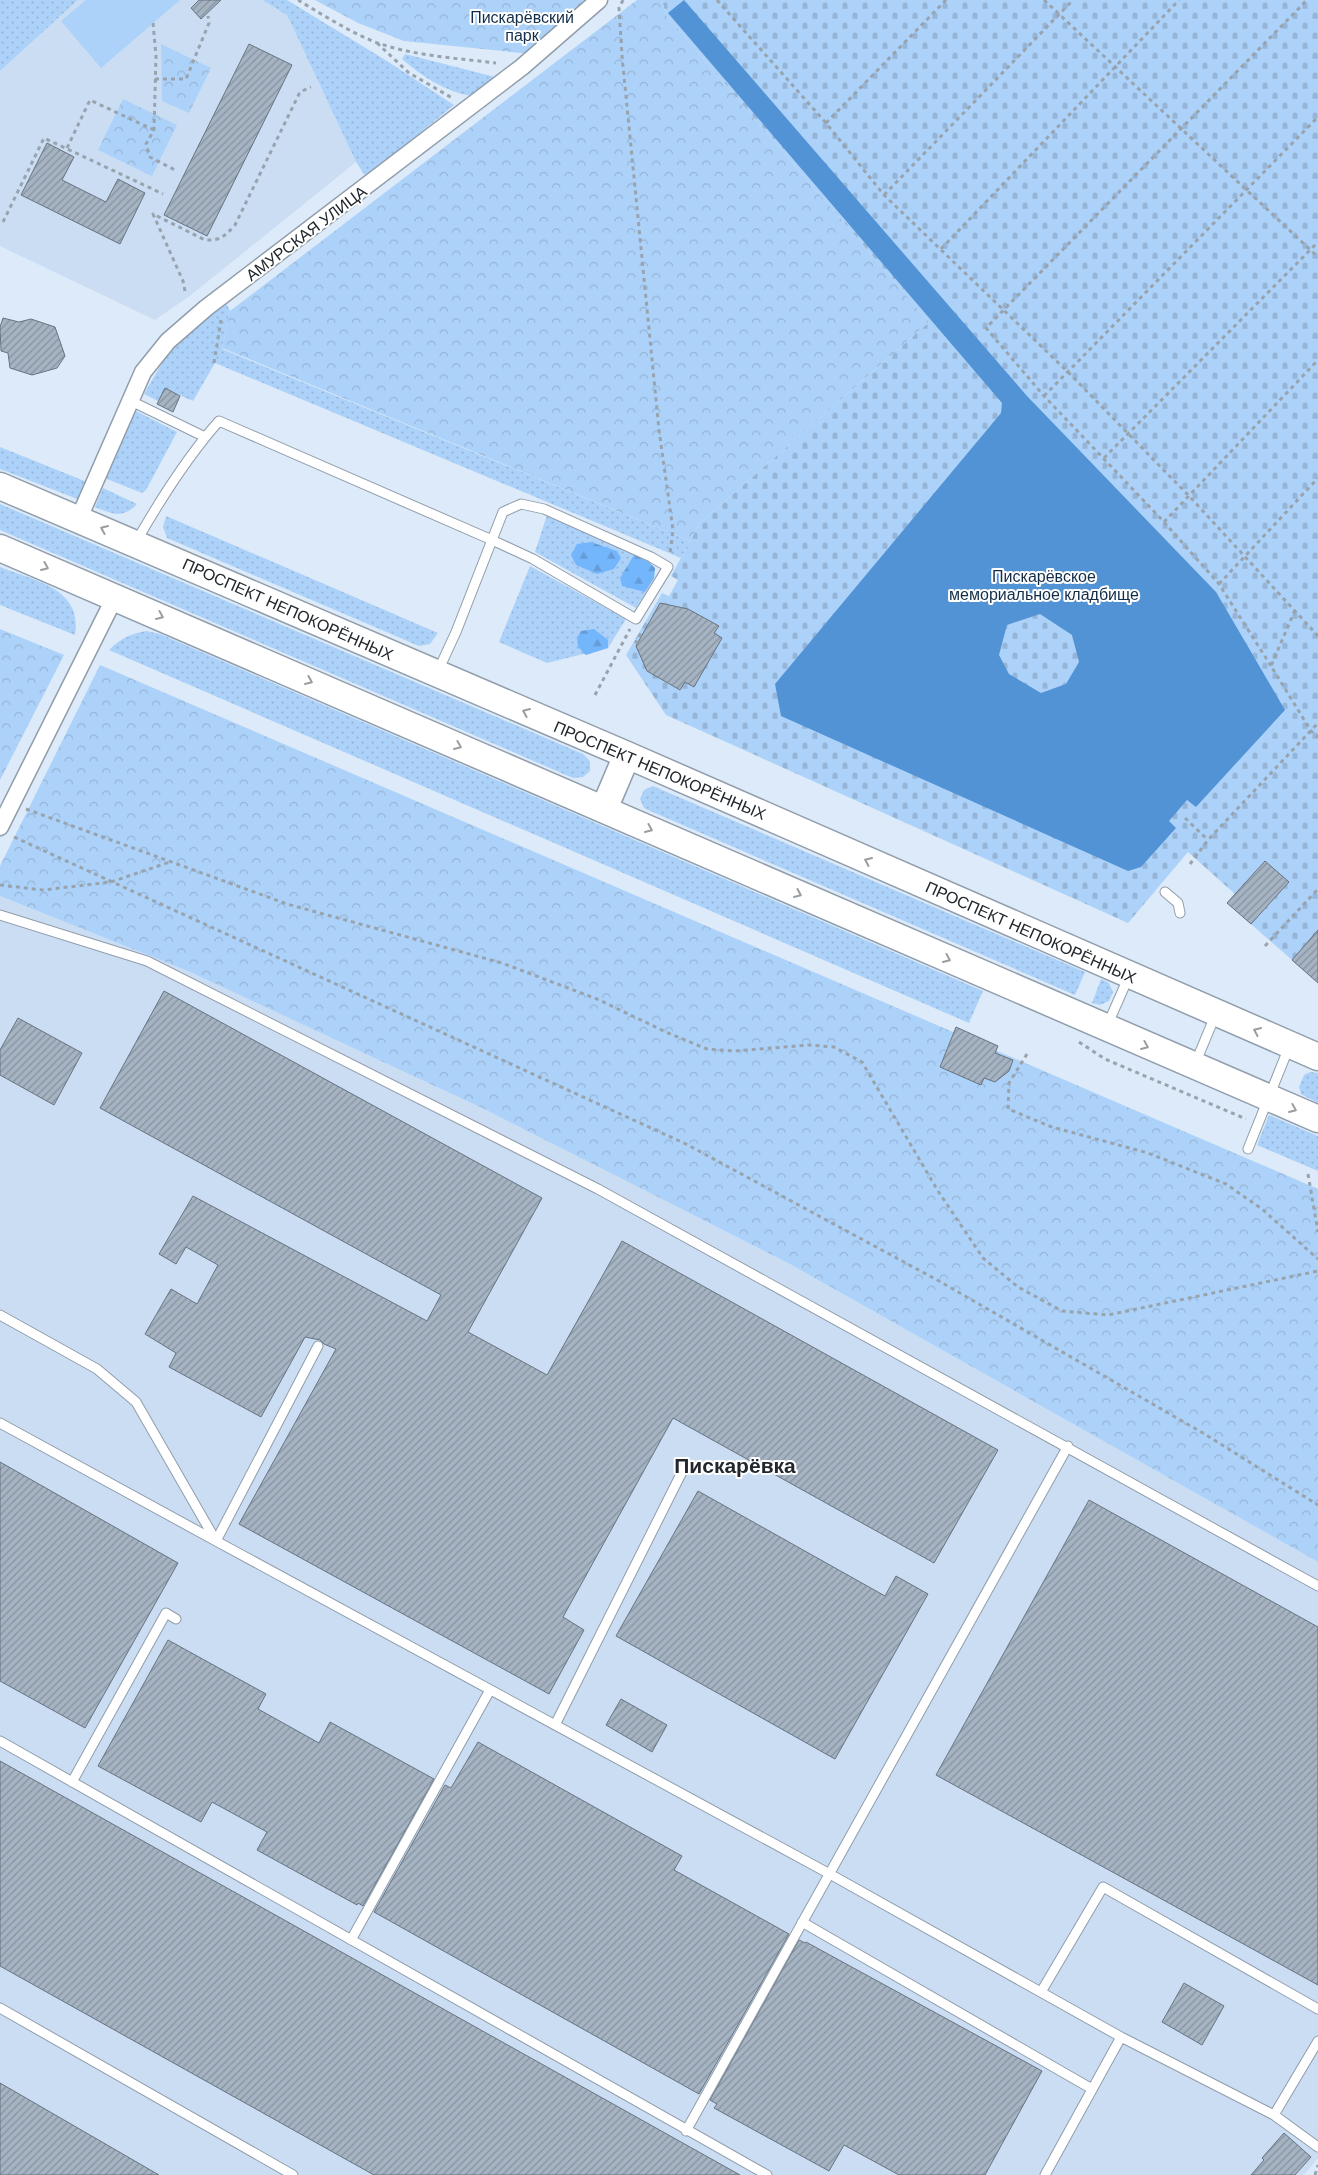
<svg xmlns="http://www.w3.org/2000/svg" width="1318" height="2175" font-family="'DM Sans',sans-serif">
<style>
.built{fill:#caddf3}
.grass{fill:url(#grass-dots)}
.forest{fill:url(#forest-firs)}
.cemetery{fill:url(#cemetery-stones)}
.park{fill:url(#park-crowns)}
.pitch{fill:#add2f9}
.water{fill:#5293d6;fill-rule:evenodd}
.building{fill:url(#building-hatch);stroke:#677381}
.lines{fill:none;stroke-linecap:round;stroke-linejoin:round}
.service-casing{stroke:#909dab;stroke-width:11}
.minor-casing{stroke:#909dab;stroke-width:19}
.primary-casing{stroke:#909dab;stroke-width:29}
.path{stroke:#98a3ae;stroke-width:3;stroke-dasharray:4 4;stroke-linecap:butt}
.service{stroke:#fff;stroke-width:9}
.minor{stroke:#fff;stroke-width:16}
.primary{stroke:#fff;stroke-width:26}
.oneway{stroke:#9b9ea0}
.labels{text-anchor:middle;stroke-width:4;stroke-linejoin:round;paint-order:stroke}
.park-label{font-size:16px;fill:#122d49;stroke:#fff}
.street-label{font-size:16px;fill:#21272c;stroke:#fff}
.district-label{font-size:21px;font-weight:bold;fill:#21272c;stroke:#fff}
</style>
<defs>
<pattern id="grass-dots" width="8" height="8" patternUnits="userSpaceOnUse" patternTransform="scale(1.25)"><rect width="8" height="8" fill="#add2f9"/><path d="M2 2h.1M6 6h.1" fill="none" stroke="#95b4d6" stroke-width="1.8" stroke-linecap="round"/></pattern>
<pattern id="forest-firs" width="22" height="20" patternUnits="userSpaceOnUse" patternTransform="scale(1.25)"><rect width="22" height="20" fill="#74b6fb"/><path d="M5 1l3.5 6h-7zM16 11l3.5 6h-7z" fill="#649cd7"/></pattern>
<pattern id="cemetery-stones" width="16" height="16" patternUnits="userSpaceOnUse" patternTransform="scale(1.25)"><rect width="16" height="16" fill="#add2f9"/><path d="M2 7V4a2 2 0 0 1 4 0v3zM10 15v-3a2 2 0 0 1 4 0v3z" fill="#95b4d6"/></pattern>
<pattern id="park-crowns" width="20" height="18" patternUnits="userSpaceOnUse" patternTransform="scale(1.25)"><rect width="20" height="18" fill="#add2f9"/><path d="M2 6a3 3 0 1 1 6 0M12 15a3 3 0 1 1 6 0" fill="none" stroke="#95b4d6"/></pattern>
<pattern id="building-hatch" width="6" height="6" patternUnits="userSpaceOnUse" patternTransform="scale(1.25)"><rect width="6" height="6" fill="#a5b3c2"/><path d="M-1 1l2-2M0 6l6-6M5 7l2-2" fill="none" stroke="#86929e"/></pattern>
</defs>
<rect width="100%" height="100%" fill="#dceaf9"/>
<path class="built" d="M78,0H262L287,15L356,162L191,295L155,320L0,246V71Z
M0,896L188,971L484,1109L788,1263L1318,1562V2158L1304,2175H0Z"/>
<path class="grass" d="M0,0H78L0,71Z
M262,0H287L387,61L454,105L366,177L356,162L287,15Z
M405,54L499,78L471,96C444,91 423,77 402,59Z
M226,303L230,311L222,349L690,541L681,558L215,363L193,401L165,389L158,401L144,394L172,346Z
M134,410L177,432L146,490L142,493L107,479L105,474Z
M0,447L87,482L80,500L0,469Z
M103,488L137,504C123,519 112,514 95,507Z
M0,504L583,754L590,761V771L583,777L573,778L0,530Z
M547,515L569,523L649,562L655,568L654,578L636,608L535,552Z
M166,516L438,633L430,644L419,646L167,538L163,527Z
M530,566L626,619L608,648L547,663L499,642Z
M0,567C35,581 83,588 75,635L0,605Z
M146,631L160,634L983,991L969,1023L109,650C121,638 130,634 146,631Z
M653,786L1085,972L1075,995L648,810L644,808L640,799L644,790Z
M1101,979L1109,983L1113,992L1109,1001L1100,1005L1092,1003Z
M1310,1072L1318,1073V1103L1301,1094L1299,1087L1304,1075Z
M1269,1115L1318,1136V1171L1257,1145Z"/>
<path class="forest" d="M591,542L617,551L621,558L614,569L597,574L576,565L571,555L577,544Z
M634,555L649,562L655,568L654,578L645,592L622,586L620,578Z
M594,629L608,640V648L586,655L578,647L577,638L581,631Z"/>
<path class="cemetery" d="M662,0H1318V977L1315,980L1227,903L1235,894L1188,852L1128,923L666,715L626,655L662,593L669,596L678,580L671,576L700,523L929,322L666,15Z"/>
<path class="park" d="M315,0H596L531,54L404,41L358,23Z
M637,0H662L666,15L929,322L700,523L690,541L222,348L230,311Z
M161,44L211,68L189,113L162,101Z
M123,99L177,125L152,176L98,150Z
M0,629L64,655L0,780Z
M100,665L1318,1189V1562L788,1263L484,1109L188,971L0,896V866Z"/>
<path class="pitch" d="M86,0H180L101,68L61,21Z"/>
<path class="water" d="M684,0L1027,396L1216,592L1285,710L1196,807L1187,800L1169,821L1176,828L1141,867L1128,871L781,716L775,684L1001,413L1002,403L668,13ZM1040,614L1072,635L1079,662L1066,684L1041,693L1009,674L999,655L1007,625Z"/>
<path class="building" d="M199,0H221L201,19L191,8Z
M249,44L292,65L207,236L164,215Z
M47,143L74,157L62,180L106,202L118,179L145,193L120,244L21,195Z
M3,318L19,322L31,319L55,327L65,356L57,368L32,375L10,368L8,353L1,351L0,327Z
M165,388L180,396L173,412L157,404Z
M660,603L688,609L719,626L714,633L722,638L694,687L685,682L680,690L647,671L636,646Z
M1265,861L1289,882L1251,924L1227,903Z
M1318,930V983L1292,960Z
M164,991L542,1198L468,1332L547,1375L622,1241L998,1450L934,1563L673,1418L563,1617L584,1630L549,1694L239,1524L336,1349L324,1344L320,1340L305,1337L261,1417L169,1367L176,1353L145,1334L171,1289L197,1304L218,1265L186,1247L176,1264L159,1254L193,1196L427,1321L441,1295L100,1108Z
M18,1018L82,1053L54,1105L0,1075V1050Z
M956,1027L998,1046L995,1053L1013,1060L1009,1071L995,1082L984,1078L981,1085L940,1067Z
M0,1462L178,1563L85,1728L0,1681Z
M698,1491L885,1596L896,1576L928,1594L835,1759L616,1636Z
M1089,1500L1318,1627V1985L936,1775Z
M168,1640L266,1694L258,1709L319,1743L330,1722L434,1779L363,1906L358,1903L357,1905L257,1850L267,1832L212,1802L201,1822L98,1766Z
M621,1699L667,1725L652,1752L606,1725Z
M478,1742L682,1856L674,1870L789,1934L699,2094L374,1912L445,1785L451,1788Z
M0,1761L740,2175H374L0,1966Z
M799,1940L805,1943L806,1942L1042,2071L985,2175H899L844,2145L829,2171L714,2108L717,2104L710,2100Z
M1184,1983L1224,2006L1202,2045L1162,2022Z
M0,2083L159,2175H0Z
M1284,2133L1311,2157L1295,2175H1251L1264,2160L1262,2158Z"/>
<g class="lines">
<defs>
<path id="service" d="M131,401L205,437
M521,504L544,509L651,557L668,567L636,619L533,559L492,540L503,512Z
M136,542C160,500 187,457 219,421L492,540L456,632L438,671
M1165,892L1178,903L1180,913
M0,915L147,961L598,1189L1318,1586
M1107,1026L1129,976
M1195,1064L1215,1016
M1248,1149L1289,1047
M0,1315L97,1369L136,1402L216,1541L828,1873L1121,2037L1274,2115L1318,2147
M0,1423L216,1541L318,1346
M555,1725L686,1464
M0,1741L767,2175
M72,1782L166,1613L176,1619
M802,1922L1092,2089
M351,1940L490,1690
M1041,1992L1103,1887L1318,2009
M0,2008L293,2175
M1274,2115L1318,2041
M686,2131L1068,1446
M1045,2175L1121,2037"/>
<path id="minor" d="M79,518L143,372L168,341L206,308L522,67L599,0
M0,827L115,597"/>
<path id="primary" d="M0,486L627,755L1318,1057
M0,548L1318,1119
M604,809L627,755"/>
</defs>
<use href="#service" class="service-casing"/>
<use href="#minor" class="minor-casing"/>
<use href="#primary" class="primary-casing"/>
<path class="path" d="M298,0C323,15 348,31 375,42C413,56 457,58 496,63
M623,0L619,8L622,56L659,430L673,530L670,553
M717,0L826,123L884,195L1069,373L1190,497L1318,636
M1044,0L1318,257
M153,23L156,56L154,130L146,144L150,157L175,170
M377,43L409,73L454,99
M155,79H186L209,23L208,16
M826,123L946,0
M67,148L90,100L154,130
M884,195L1073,0
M3,222L44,138L163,194
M941,249L1179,0
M185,291L183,281L153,214L205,240C220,241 225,236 235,225L300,92L311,87
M214,363L221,320
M1044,396L1318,117
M1104,458L1318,242
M1164,522L1318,360
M1219,584L1318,478
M1295,610L1271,666L1311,731L1318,737
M638,643L636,642L642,631
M1271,666L1219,584L1164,522L1044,396L986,328L1307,0
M595,695L630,629
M26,809L287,904L502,963L597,999L668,1033L707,1049L735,1051L809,1045L834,1047L862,1062L938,1191L983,1258L1018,1287L1062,1311L1108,1315L1318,1271
M1185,818L1208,840
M14,837L686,1144L939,1281L1203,1433L1318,1505
M1190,864L1208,840L1318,723
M0,885L43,890L111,882L170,862
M1265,946L1318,889
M1079,1042L1105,1059L1246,1119
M1027,1054L1009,1083L1008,1109L1052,1127L1148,1153L1226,1184L1262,1209L1318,1259
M1308,1174L1318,1232
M1315,2175L1318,2165"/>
<use href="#service" class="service"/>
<use href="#minor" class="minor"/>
<use href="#primary" class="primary"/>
</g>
<defs><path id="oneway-chevron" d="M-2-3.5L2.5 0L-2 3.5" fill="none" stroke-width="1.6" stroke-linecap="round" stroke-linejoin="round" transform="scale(1.25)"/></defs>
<g class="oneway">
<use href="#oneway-chevron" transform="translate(104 529) rotate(-157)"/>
<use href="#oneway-chevron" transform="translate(45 567) rotate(23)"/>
<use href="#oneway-chevron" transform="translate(160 616) rotate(23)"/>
<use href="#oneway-chevron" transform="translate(309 681) rotate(23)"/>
<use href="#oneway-chevron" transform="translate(526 712) rotate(-157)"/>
<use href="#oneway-chevron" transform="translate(458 746) rotate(23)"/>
<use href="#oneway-chevron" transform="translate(649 829) rotate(24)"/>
<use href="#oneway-chevron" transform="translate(868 861) rotate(-156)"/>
<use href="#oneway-chevron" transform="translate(798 894) rotate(24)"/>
<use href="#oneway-chevron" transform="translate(947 959) rotate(24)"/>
<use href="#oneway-chevron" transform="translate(1257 1031) rotate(-156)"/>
<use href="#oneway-chevron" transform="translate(1145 1046) rotate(23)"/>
<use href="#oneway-chevron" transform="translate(1293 1109) rotate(23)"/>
</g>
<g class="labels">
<g class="park-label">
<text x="522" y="23">Пискарёвский<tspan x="522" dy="18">парк</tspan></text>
<text x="1044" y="582">Пискарёвское<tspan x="1044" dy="18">мемориальное кладбище</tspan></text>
</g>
<g class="street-label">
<text transform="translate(306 233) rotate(-37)" y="6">АМУРСКАЯ УЛИЦА</text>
<text transform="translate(288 609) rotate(24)" y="6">ПРОСПЕКТ НЕПОКОРЁННЫХ</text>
<text transform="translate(660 770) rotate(23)" y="6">ПРОСПЕКТ НЕПОКОРЁННЫХ</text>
<text transform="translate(1031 932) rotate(24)" y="6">ПРОСПЕКТ НЕПОКОРЁННЫХ</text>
</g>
<g class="district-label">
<text x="735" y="1473">Пискарёвка</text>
</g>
</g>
</svg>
